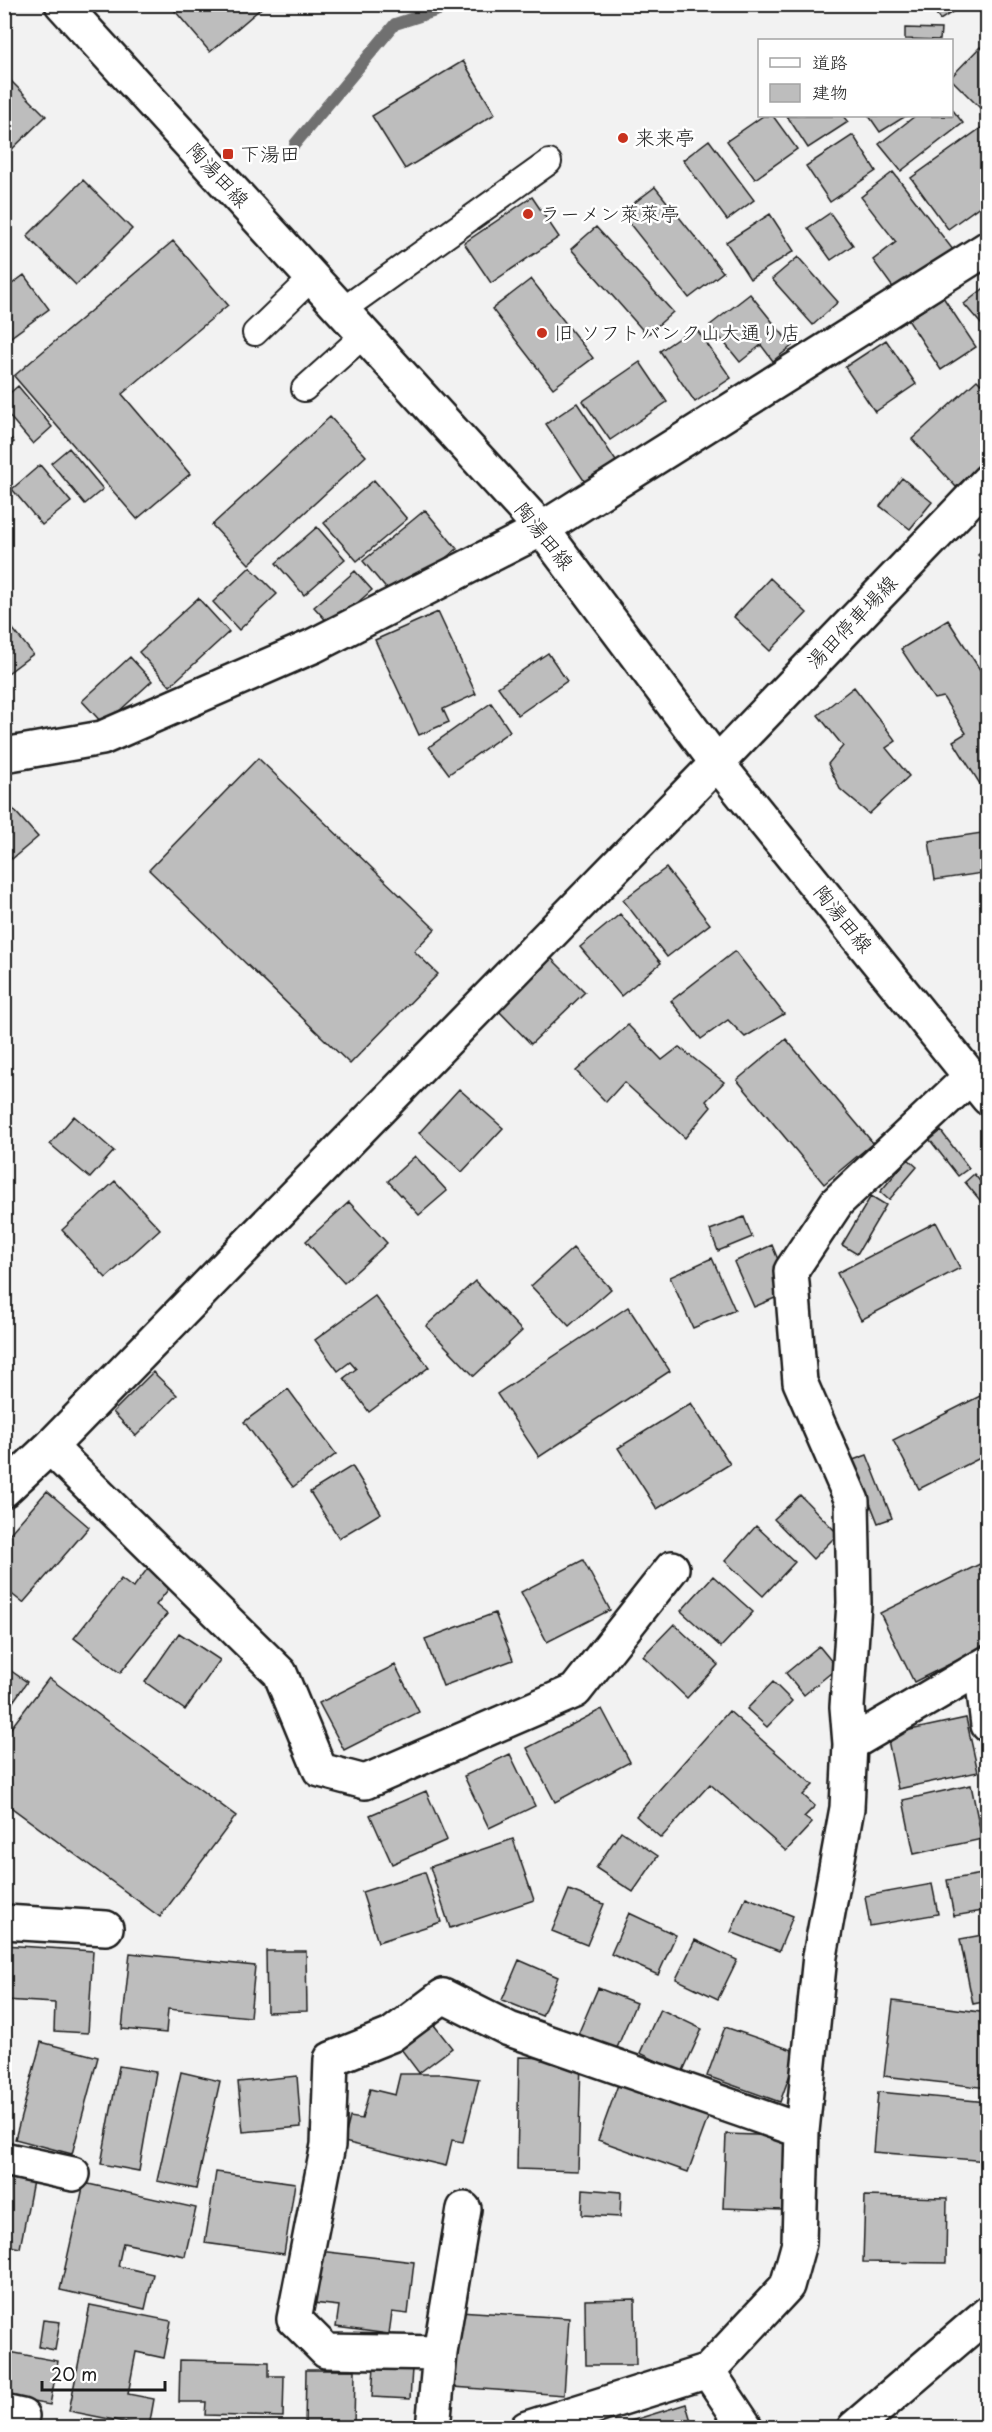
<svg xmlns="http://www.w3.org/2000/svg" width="992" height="2432" font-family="'Playpen Sans','Klee One',sans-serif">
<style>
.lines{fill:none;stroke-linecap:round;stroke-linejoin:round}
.stream{stroke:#707070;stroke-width:12}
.building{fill:#bdbdbd;stroke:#1c1c1c;stroke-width:1.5}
.lane-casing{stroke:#1c1c1c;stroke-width:28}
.street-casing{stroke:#1c1c1c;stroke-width:38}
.secondary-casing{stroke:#1c1c1c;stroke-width:38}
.lane{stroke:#fff;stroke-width:24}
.street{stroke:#fff;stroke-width:33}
.secondary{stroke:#fff;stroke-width:33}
.poi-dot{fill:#c8321e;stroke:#fff;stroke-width:2}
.labels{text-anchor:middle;stroke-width:5;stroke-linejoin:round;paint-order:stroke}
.poi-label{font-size:20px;fill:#1c1c1c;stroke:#fff;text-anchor:start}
.street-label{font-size:20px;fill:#1c1c1c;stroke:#fff}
</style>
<rect width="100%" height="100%" fill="#f2f2f2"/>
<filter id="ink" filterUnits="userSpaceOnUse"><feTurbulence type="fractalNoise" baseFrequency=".0167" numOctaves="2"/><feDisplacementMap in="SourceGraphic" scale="12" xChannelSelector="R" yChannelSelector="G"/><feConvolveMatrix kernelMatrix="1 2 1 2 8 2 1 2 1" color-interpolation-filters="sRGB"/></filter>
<g filter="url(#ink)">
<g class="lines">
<path class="stream" d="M295,144L395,24L457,4"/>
</g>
<path class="building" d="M169,4H266L210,52Z
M405,4H419L409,10Z
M930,4H965L940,20Z
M905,28L941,29L940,40L905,39Z
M980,47L988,54V104L982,110L952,80V76Z
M463,61L495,114L405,169L372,116Z
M5,75L46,116L4,157V76Z
M952,109L963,123L901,171L879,144L915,116H952Z
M763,116H773L797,149L755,179L727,141Z
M787,116H843L848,122L808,148Z
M869,116H906L880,132Z
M988,123V200L948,229L911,178Z
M853,135L876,171L830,202L806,166Z
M709,140L754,200L727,220L683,160Z
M893,172L957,255L897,293L873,260L896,242L861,197Z
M83,180L132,229L76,285L27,236Z
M655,187L723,272L689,298L621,213Z
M532,197L559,237L491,283L464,243Z
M830,213L853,245L831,260L808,228Z
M770,214L794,251L750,279L726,242Z
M596,227L673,312L647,335L571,249Z
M173,241L228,305L122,394L190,474L137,519L14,376Z
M798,257L838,302L813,325L772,279Z
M24,275L49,309L4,342V290Z
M531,279L593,358L553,388L492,309Z
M988,285V332L964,304Z
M750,294L792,346L773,361L761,345L740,362L710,325Z
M943,297L976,347L941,370L908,320Z
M695,327L731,378L695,402L660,351Z
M886,340L916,384L875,412L845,367Z
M640,362L667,402L610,440L583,401Z
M977,380L988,391V458L956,487L912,439Z
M18,386L52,427L33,444L4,410V398Z
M577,403L616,461L585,482L546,424Z
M330,417L366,456L249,564L212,525Z
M4,430L14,442L4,449Z
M69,448L103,489L85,504L51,463Z
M40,465L71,502L42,525L12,489Z
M902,478L932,502L910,529L880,506Z
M374,480L407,519L357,561L324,523Z
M425,510L457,549L394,598L363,561Z
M317,527L345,559L304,595L276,563Z
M988,546V564L978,555Z
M250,567L277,594L239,630L213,602Z
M355,571L372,590L331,626L314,607Z
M770,578L807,613L770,651L734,617Z
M198,598L229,632L170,686L139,652Z
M438,612L476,694L443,709L449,722L419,735L375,640Z
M4,618L33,654L4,676Z
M948,620L988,682V779L980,784L953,741L966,733L943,697L934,699L901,649Z
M548,653L567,681L518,715L498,687Z
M130,657L152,681L104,725L82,701Z
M854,687L896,741L886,748L909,776L869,814L840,789L828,764L843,746L818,715Z
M491,703L510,731L449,774L429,747Z
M258,758L435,929L414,951L438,974L350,1064L149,870Z
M4,799L38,837L12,859L4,851Z
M988,832V895H985L982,873L935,880L929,841Z
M666,868L710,924L667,957L623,900Z
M620,914L661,963L621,996L580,947Z
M735,951L784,1014L745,1037L728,1020L701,1039L671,1001Z
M551,958L585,992L531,1044L497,1009Z
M628,1025L662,1060L679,1047L724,1082L706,1101L711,1107L685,1138L624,1082L606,1102L576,1071Z
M786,1039L873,1143L824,1184L737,1080Z
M459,1089L503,1128L462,1172L419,1133Z
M74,1116L114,1151L90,1178L50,1144Z
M941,1131L969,1168L958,1176L930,1140Z
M415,1156L447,1191L419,1215L388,1181Z
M908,1159L917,1167L889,1200L880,1192Z
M974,1174L988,1191V1210L965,1182Z
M115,1181L160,1229L106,1278L62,1230Z
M871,1196L886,1205L857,1254L842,1245Z
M349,1202L387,1243L344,1283L306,1241Z
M744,1217L752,1237L718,1251L710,1230Z
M936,1222L960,1268L861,1320L837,1273Z
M772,1245L791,1291L754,1307L734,1262Z
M573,1248L611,1289L569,1326L531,1286Z
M712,1258L735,1310L693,1328L670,1277Z
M475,1281L522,1331L474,1376L426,1326Z
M375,1296L429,1367L369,1412L344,1378L356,1369L350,1362L338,1371L315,1340Z
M628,1307L670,1371L539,1457L497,1394Z
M153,1372L177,1395L136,1436L113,1412Z
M288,1389L336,1454L293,1487L244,1422Z
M988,1392V1454L919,1489L893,1440Z
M691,1403L730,1464L657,1509L618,1448Z
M867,1455L892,1518L878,1523L853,1460Z
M352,1466L381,1513L339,1538L310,1492Z
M47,1491L89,1527L23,1603L4,1588V1540Z
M800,1495L838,1534L813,1559L774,1519Z
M756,1526L795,1562L763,1596L725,1561Z
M583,1560L610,1610L547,1642L521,1592Z
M988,1560V1645L914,1682L880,1613Z
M148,1568L171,1586L156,1605L167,1614L120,1673L74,1638L121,1579L133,1588Z
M713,1576L753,1612L721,1647L681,1611Z
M495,1613L513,1660L443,1686L425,1639Z
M674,1624L718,1665L687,1698L643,1656Z
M179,1633L220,1660L185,1710L145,1682Z
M819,1646L837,1668L804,1695L786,1673Z
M395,1665L419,1712L344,1750L319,1703Z
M4,1666L27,1682L5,1713L4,1712Z
M49,1678L236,1816L160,1917L4,1802V1737Z
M773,1682L792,1701L767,1727L747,1709Z
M602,1709L630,1762L555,1802L527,1748Z
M729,1711L813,1785L803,1795L815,1806L804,1817L812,1823L786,1851L710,1784L661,1838L636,1816Z
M966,1718L978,1772L898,1789L887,1735Z
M510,1754L535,1806L489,1828L464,1776Z
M971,1785L982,1839L914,1854L903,1800Z
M426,1791L447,1840L392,1864L370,1815Z
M621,1831L658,1856L633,1892L596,1868Z
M513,1839L534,1900L450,1928L430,1867Z
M425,1872L441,1922L378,1942L362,1892Z
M988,1873V1910L954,1916L947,1880Z
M932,1884L938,1914L870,1926L865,1896Z
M569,1890L604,1904L587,1945L552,1931Z
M746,1897L793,1916L779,1951L731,1932Z
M629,1913L676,1935L658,1975L611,1954Z
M988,1934V2001L973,2004L960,1939Z
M695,1940L737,1960L718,1999L676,1979Z
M4,1945L93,1951L88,2033L54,2031L55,2003L4,2000Z
M266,1951H306L307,2011L267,2012Z
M130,1953L255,1966L250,2017L168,2009L166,2033L122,2029Z
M519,1960L558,1977L542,2016L502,2000Z
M598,1988L636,2003L614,2055L576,2039Z
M893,2001L988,2013V2088L884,2076Z
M660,2009L702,2029L682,2073L640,2053Z
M434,2025L452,2048L419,2073L401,2049Z
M725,2027L798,2052L780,2102L707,2076Z
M41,2042L98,2057L72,2154L15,2139Z
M519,2057L581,2059L578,2171L517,2169Z
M119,2066L156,2072L139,2171L101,2164Z
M181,2072L220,2081L196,2189L157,2181Z
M400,2074H440L479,2079L463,2142L452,2140L446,2166L344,2142L350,2117L362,2119L370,2089L395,2095Z
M297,2076L301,2127L243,2132L238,2082Z
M619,2082L709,2115L688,2172L598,2140Z
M878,2092L988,2102V2161L873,2152Z
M726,2134L785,2136L782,2210L723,2208Z
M216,2172L295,2183L284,2254L205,2243Z
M4,2175L33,2181L20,2248L4,2245Z
M84,2183L196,2208L185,2256L123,2243L118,2266L153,2274L145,2309L60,2290Z
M583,2189L621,2192L620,2217L582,2215Z
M865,2196L947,2198L946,2263L863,2262Z
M319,2251L414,2262L408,2314L392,2312L389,2334L336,2327L339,2306L313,2303Z
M635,2299L636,2365H586L585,2300Z
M90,2305L171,2321L164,2358L136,2352L128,2394L154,2399L149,2427L69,2411Z
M459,2311L569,2318L564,2395L453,2387Z
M43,2320L60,2322L55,2350L39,2347Z
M4,2351L58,2361L50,2405L4,2397Z
M180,2360L269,2362V2376H284L283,2417L205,2415L206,2402H179Z
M374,2367L412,2369L410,2399L372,2397Z
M306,2370H355L354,2428L305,2427Z
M686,2404L693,2428H625L624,2423Z"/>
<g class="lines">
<defs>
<path id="lane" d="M341,311L549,162
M255,333L313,277
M304,389L364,335"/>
<path id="street" d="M4,755L102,738L313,646L542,529L988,248
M50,1447L280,1673L320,1770L365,1782L575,1691L672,1568
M4,1490L50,1447L717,763
M981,1667L988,1725
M850,1744L988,1663
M4,1922L106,1928
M4,2159L73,2174
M440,2353L464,2209
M708,2371L746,2428
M4,2412L22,2416
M433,2428L440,2353L326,2351L294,2319L328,2145L331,2059L391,2035L443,1996L509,2029L802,2131
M527,2428L708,2371L787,2286L799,2243L802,2131L820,1956L847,1808L850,1744L847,1707L854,1603L852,1501L800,1382L791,1271L837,1202L970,1077"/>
<path id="secondary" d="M62,4L542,529L717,763L988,1098
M717,763L988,481
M854,2428L988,2313"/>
</defs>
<use href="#lane" class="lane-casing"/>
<use href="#street" class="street-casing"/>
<use href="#secondary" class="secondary-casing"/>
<use href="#lane" class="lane"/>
<use href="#street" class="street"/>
<use href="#secondary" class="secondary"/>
</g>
</g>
<g class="poi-dot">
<circle cx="623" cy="138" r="6"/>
<rect x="222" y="148" width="12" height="12" rx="3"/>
<circle cx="528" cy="214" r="6"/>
<circle cx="542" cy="333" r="6"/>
</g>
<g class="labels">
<g class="poi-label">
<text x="635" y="145">来来亭</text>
<text x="240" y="161">下湯田</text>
<text x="540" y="221">ラーメン萊萊亭</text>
<text x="554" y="340">旧 ソフトバンク山大通り店</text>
</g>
<g class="street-label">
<text transform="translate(218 175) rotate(47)" y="7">陶湯田線</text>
<text transform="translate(544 536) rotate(51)" y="7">陶湯田線</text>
<text transform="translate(852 622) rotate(-46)" y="7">湯田停車場線</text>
<text transform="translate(843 919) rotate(51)" y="7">陶湯田線</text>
</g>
</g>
<rect width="992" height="2432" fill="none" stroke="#fff" stroke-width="24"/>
<rect x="12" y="12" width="968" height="2408" fill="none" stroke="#1c1c1c" stroke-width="2" filter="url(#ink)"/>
<rect x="758" y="39" width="195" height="78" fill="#ffffff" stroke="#a4a4a4" stroke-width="1.5"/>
<rect x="770" y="58" width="30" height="9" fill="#ffffff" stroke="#a4a4a4" stroke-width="1.5"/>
<text x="812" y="69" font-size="18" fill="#1c1c1c">道路</text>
<rect x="770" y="84" width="30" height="18" fill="#bdbdbd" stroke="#a4a4a4" stroke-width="1.5"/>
<text x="812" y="99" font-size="18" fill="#1c1c1c">建物</text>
<path d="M42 2381v9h123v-9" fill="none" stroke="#1c1c1c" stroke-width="3"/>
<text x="51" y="2381" font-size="18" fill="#1c1c1c" stroke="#ffffff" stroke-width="4.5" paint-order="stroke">20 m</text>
</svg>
